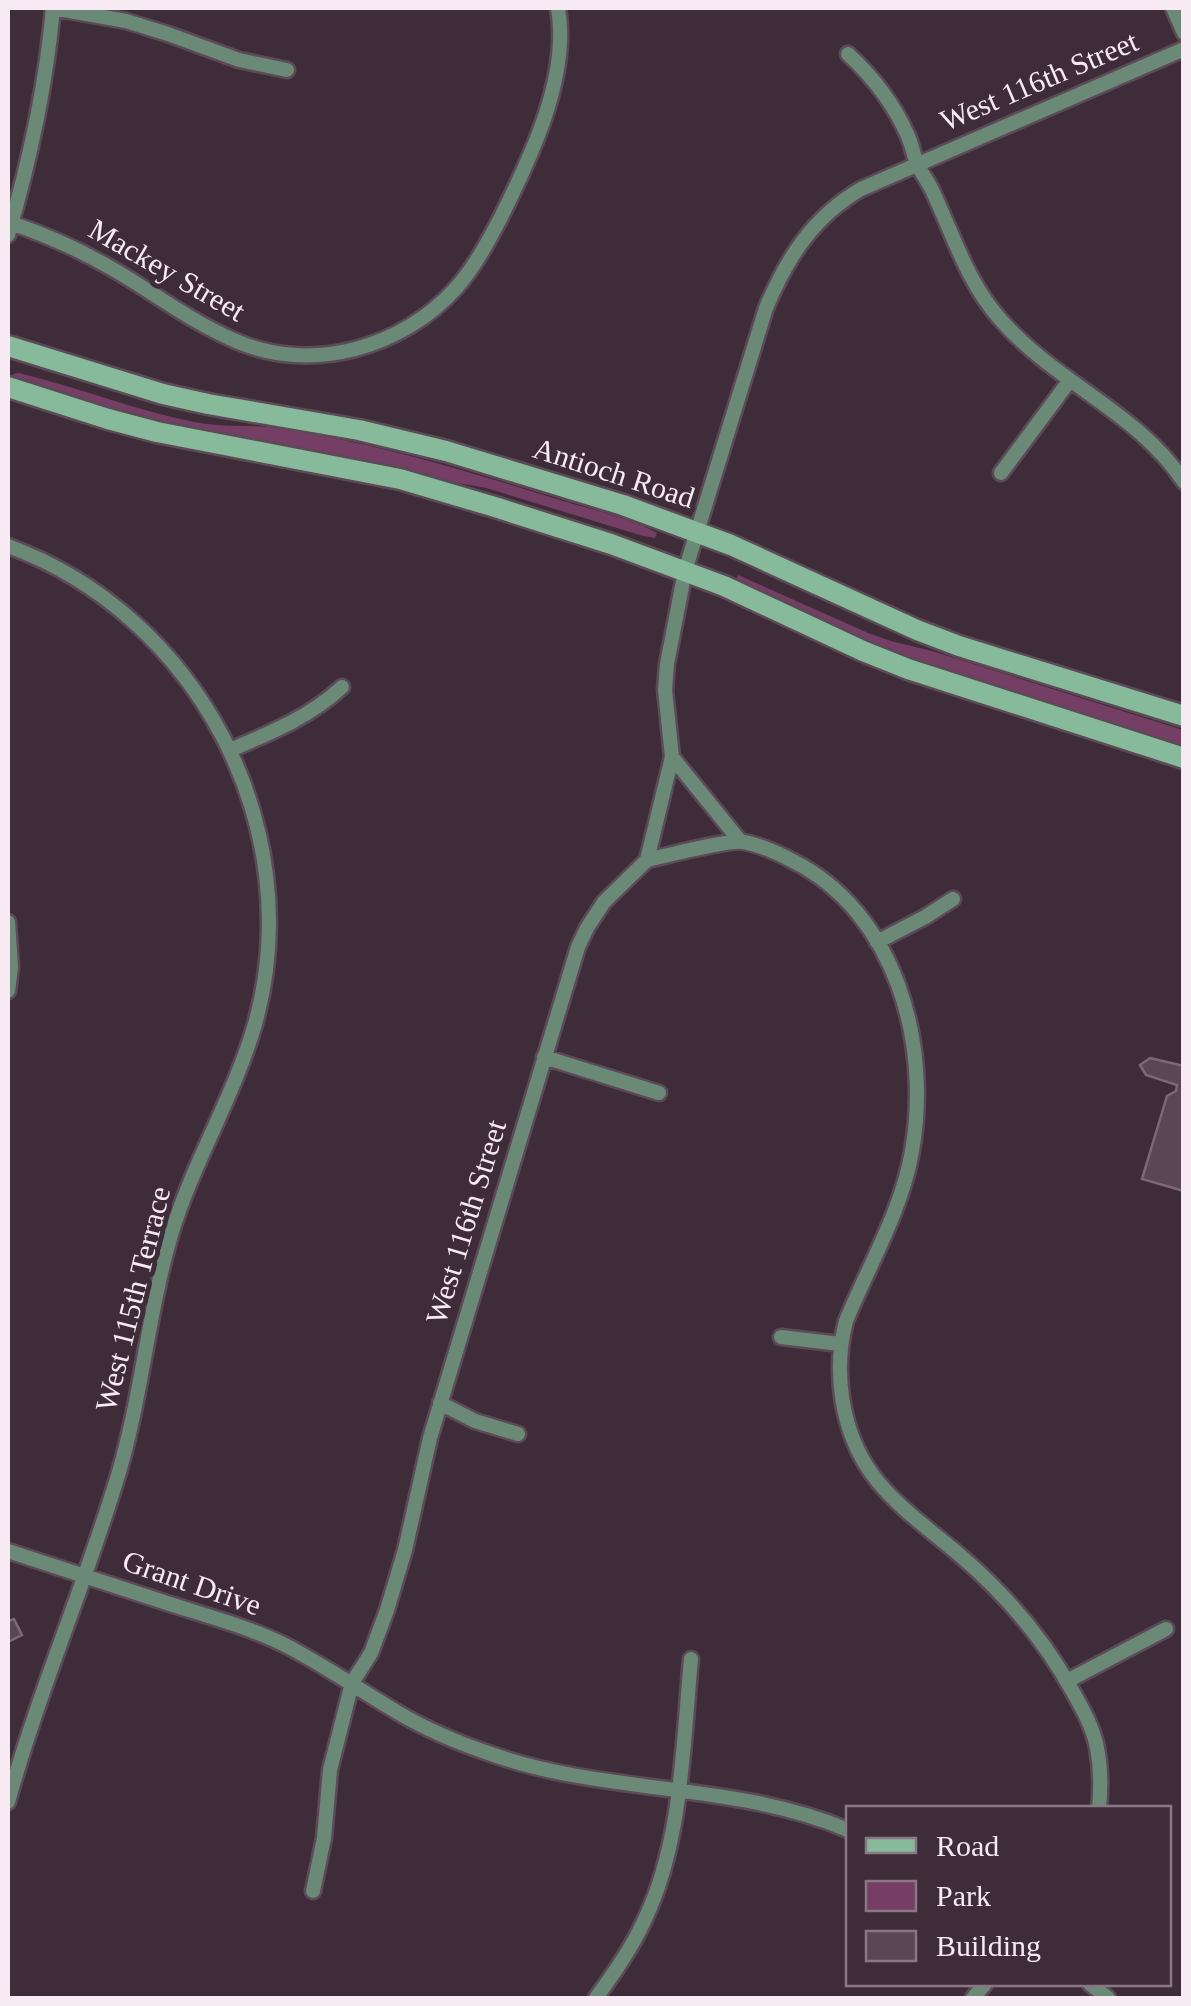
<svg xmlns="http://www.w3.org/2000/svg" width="1191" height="2006" font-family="'Times New Roman',serif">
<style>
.green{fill:#743e65}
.building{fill:#5b4654;stroke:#7e6776;stroke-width:2.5}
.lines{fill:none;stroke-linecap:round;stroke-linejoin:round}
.street-casing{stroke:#5c4a57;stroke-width:19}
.secondary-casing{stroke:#5c4a57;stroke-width:25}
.street{stroke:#6a8976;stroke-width:14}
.secondary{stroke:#87b99b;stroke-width:20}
.labels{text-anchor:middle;stroke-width:10;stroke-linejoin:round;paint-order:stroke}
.street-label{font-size:30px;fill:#f7eaf3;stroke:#3f2c39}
</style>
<rect width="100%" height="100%" fill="#3f2c39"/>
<path class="green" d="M19,373C78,387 134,410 194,422C224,428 255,424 285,429C378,444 467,471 557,499C588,509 630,517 657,533L655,538L643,536L486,488L434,479L181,428L85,403L12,378L13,374Z
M738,575L868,633L891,641L932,651L1183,730V749L904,659L744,586L736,580Z"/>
<path class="building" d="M1150,1058L1184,1066V1191L1142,1179L1167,1096L1176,1091L1177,1085L1146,1075L1140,1065Z
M8,1617L9,1621L14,1619L22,1635L8,1642Z"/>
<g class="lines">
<defs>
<path id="street" d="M53,8L126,21L168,34L239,60L287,70
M1173,8L1184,33
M848,54C872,76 894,105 907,134C912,144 913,154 917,163C921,173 928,181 932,190C953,234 967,282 1000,319C1054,382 1138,412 1184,482
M8,222C44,234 78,249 111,268C153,292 191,322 236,341C311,374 403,348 457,287C475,266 488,242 501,217C531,157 570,76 558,8
M8,235C30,160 46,86 53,8
M1001,473L1070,380
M8,546C197,615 310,828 255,1024C234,1097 193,1162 171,1235C148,1313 142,1394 119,1472C86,1583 39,1690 8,1802
M230,750C270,733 310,717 342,687
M672,757L740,841
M647,860C666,856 728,839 744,842C760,845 778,853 793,861C896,913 931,1044 912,1151C902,1210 869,1265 846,1321C833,1371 841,1431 872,1474C895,1506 932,1531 962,1557C1007,1596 1044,1639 1073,1692C1083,1710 1093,1727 1097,1748C1101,1768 1101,1788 1099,1808
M8,922L11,967L8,991
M877,942L925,917L953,899
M544,1057L659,1093
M781,1337L840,1344
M440,1403L475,1421L518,1434
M8,1551C63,1569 118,1587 173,1605C211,1617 251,1628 287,1646C325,1666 360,1690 397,1712C427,1730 461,1744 494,1755C609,1795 735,1782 848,1830
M1067,1681L1166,1629
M313,1891L324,1838L330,1770L352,1683L371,1653L387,1610L405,1550L430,1438L578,947L587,928L604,902L647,860L672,757L665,690L667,664L685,571L766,308C787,258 813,217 861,189L1184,49
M1090,1984L1108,1998
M596,1998C614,1973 632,1948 645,1919C682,1842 683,1744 691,1659
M973,1998L985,1984"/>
<path id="secondary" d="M8,346L163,394L208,404L359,430L446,451L623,505L731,545L917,630L959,646L1184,716
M8,387L108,419L157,432L400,479L495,507L611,544L724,586L863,651L908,669L1184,758"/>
</defs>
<use href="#street" class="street-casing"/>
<use href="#secondary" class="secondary-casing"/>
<use href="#street" class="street"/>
<use href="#secondary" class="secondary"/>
</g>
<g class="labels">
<g class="street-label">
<text transform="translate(1039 81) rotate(-23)" y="10">West 116th Street</text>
<text transform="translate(167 270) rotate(30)" y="10">Mackey Street</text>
<text transform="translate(614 473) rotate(18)" y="10">Antioch Road</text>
<text transform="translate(466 1222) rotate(-73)" y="10">West 116th Street</text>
<text transform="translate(133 1299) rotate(-76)" y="10">West 115th Terrace</text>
<text transform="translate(192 1583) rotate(19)" y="10">Grant Drive</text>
</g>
</g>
<rect width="1191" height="2006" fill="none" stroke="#f7eaf3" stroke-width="20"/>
<rect x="846" y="1806" width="325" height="180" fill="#3f2c39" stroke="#897883" stroke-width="2.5"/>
<rect x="866" y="1838" width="50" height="15" fill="#87b99b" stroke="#897883" stroke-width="2.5"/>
<text x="936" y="1856" font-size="30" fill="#f7eaf3">Road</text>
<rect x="866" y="1881" width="50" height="30" fill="#743e65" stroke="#897883" stroke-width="2.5"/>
<text x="936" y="1906" font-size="30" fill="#f7eaf3">Park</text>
<rect x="866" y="1931" width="50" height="30" fill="#5b4654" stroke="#897883" stroke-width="2.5"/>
<text x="936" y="1956" font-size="30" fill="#f7eaf3">Building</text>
</svg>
